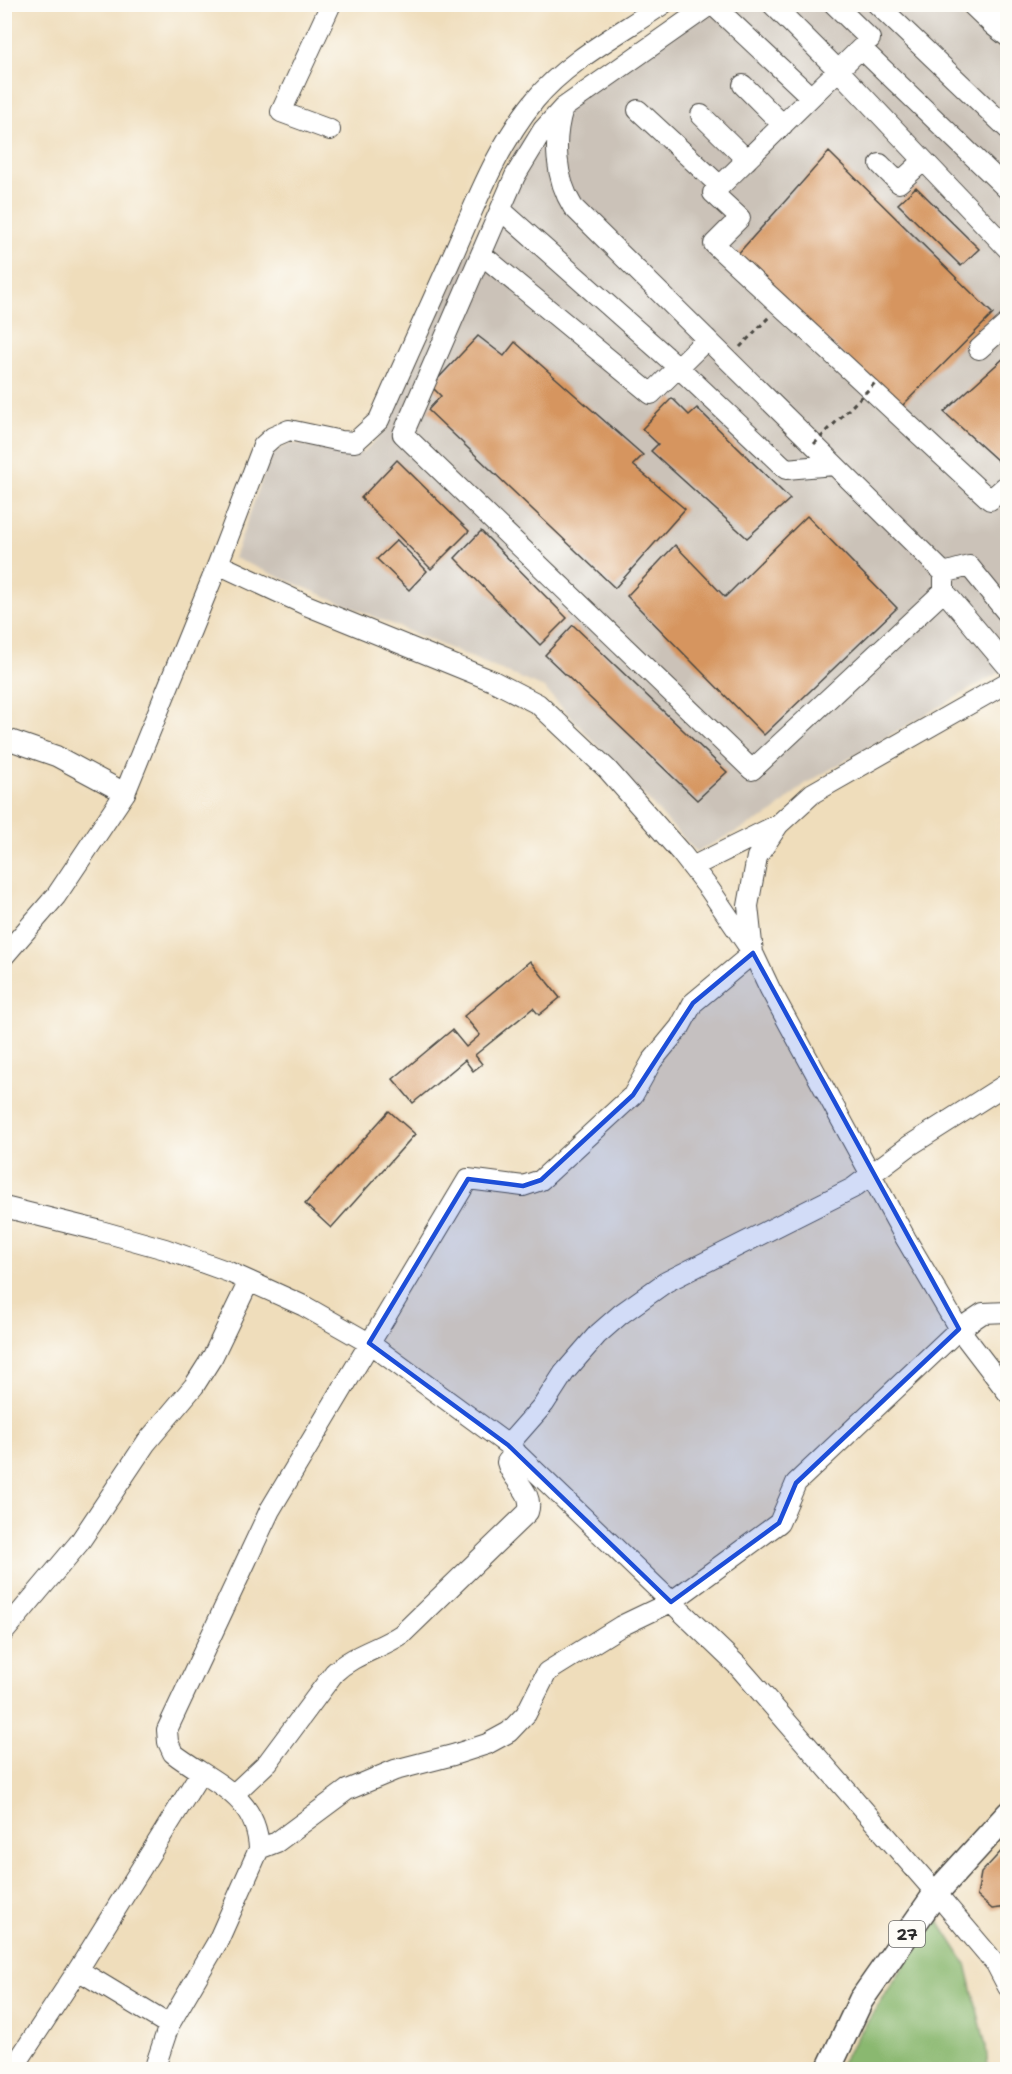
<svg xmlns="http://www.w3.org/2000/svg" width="1012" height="2074" font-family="'Shantell Sans',sans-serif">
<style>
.industrial{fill:#cbc2b8}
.forest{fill:#8ab870;stroke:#5a724e;stroke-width:1.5}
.building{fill:#d6955e}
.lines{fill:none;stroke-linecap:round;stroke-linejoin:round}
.minor-casing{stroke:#484641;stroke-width:22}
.major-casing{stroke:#484641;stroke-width:27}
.path{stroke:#484641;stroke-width:3;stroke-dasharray:4.5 4.5;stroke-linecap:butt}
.minor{stroke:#fff;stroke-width:20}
.major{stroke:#fff;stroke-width:24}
.path-bridge{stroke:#484641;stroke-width:3;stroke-dasharray:4.5 4.5;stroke-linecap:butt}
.marked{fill:#1d4ed8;fill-opacity:0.2;stroke:#1d4ed8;stroke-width:4.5;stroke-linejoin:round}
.labels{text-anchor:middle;stroke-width:4.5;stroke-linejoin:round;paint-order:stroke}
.shield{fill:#fdfcf7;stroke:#6a6a68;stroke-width:1.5}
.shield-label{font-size:16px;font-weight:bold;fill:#2b2b2b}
</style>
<rect width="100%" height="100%" fill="#fdfcf7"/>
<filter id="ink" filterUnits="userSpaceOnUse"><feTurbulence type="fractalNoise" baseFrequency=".0167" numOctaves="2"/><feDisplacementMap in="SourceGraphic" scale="12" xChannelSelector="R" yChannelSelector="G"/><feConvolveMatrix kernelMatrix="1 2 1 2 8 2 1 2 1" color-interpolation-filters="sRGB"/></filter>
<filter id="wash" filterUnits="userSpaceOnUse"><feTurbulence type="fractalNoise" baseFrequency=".008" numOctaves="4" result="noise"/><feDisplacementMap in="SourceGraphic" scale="24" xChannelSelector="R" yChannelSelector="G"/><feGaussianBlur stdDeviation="1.35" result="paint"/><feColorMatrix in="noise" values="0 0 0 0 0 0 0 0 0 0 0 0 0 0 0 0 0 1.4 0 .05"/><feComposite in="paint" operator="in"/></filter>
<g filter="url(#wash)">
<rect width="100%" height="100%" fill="#efddbb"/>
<path class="industrial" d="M684,5H954L963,17L1007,54V668L805,784L771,814L696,852L544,688L234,558L271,454L291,443L362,453L384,432L516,146L552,99Z"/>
<path class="forest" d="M936,1917L966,1964L986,2046L988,2069L836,2070Z"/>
<g id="blocks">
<path class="building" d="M829,152L993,314L901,407L736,256Z
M916,187L979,249L961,266L898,204Z
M478,336L504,356L515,342L643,455L633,465L685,509L615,588L428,410L441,396L431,386Z
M1005,357L1008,359V470L944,412Z
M672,398L689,415L697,408L790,499L747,538L651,451L658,444L642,429Z
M397,460L469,531L431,569L361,498Z
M807,516L897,608L764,735L627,596L675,545L725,597Z
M481,531L567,618L540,645L455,558Z
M397,540L427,571L409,590L377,559Z
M573,625L727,772L697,800L545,655Z
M530,961L560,998L539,1015L533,1008L475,1055L482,1064L473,1071L465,1060L413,1103L393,1079L452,1030L466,1047L480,1035L464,1016Z
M389,1111L415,1134L331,1228L305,1204Z
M1008,1844V1907L992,1909L977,1896L981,1873Z"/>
</g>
</g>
<g filter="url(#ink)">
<use href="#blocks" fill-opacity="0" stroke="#484641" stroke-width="1.5"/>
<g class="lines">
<defs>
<path id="minor" d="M711,4L563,108C553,140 555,178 573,207L944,573L969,566L1008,614
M712,4L811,97
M772,4L838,70L1008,249
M834,4L870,39
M877,4L1008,129
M971,4L994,26
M1008,12L994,26L1008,37
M743,85L783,125
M563,108L543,130L515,176L403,434L752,770L944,591
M638,110L720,186
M701,115L747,160
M330,130L281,112L331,4
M880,164L899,183L923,161
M1008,190L861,48L713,193L740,218L714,244L990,500L1008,484
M501,210L678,367L786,469L834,465
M481,254L651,394L707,339
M979,349L1008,323
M944,578V591L1008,667
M1008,682L813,793L779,824L757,857L748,906L753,953L770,989L906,1239L959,1329L1008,1393
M4,738L56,756L125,793
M692,867L779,824
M4,956L56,896L125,793L218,564L263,446L273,437L289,430L341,441L355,442L379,420C403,365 428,311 452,257C476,203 497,146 535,100C567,61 621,33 663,4
M4,1207L97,1230L165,1249L229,1272L304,1306L369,1343L508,1445L738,1666L936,1893L996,1964L1008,1987
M508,1445L544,1404L564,1373L597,1335L621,1314L666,1282L853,1188L909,1146L1008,1083
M4,1632L79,1543L146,1443L194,1386L213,1356L249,1281
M234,1794L268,1762L334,1673C354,1654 380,1649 402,1634L528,1512C535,1492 511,1480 507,1462L516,1452
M259,1849L277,1842L347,1790L395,1770L453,1755L487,1744L509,1732L526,1714L547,1672L621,1626L671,1602L779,1523L796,1483L959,1329L983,1313L1008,1312
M78,1970L169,2025
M12,2070L78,1970L201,1772
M154,2070L169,2025L218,1941L259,1849C257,1794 210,1782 173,1753L168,1742L167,1730L270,1510L468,1179L523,1186L541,1180L633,1095L652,1061L680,1027L693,1003L753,953L710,890L682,854L607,769L538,704L493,681L306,605L218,564"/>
<path id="major" d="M828,2070L861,2000L936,1893L1008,1814"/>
</defs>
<use href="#minor" class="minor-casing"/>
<use href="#major" class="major-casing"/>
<path class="path" d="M740,347L769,317"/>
<use href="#minor" class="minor"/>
<use href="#major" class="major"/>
<path class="path-bridge" d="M814,444L875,383"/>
</g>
</g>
<path class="marked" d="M753,953L959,1329L796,1483L779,1523L671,1602L508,1445L369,1343L468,1179L523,1186L541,1180L633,1095L693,1003Z"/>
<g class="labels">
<rect class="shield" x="889" y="1921" width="36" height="26" rx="4.5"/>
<g class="shield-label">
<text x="907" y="1940">27</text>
</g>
</g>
<rect width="1012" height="2074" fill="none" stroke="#fdfcf7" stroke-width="24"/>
</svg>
